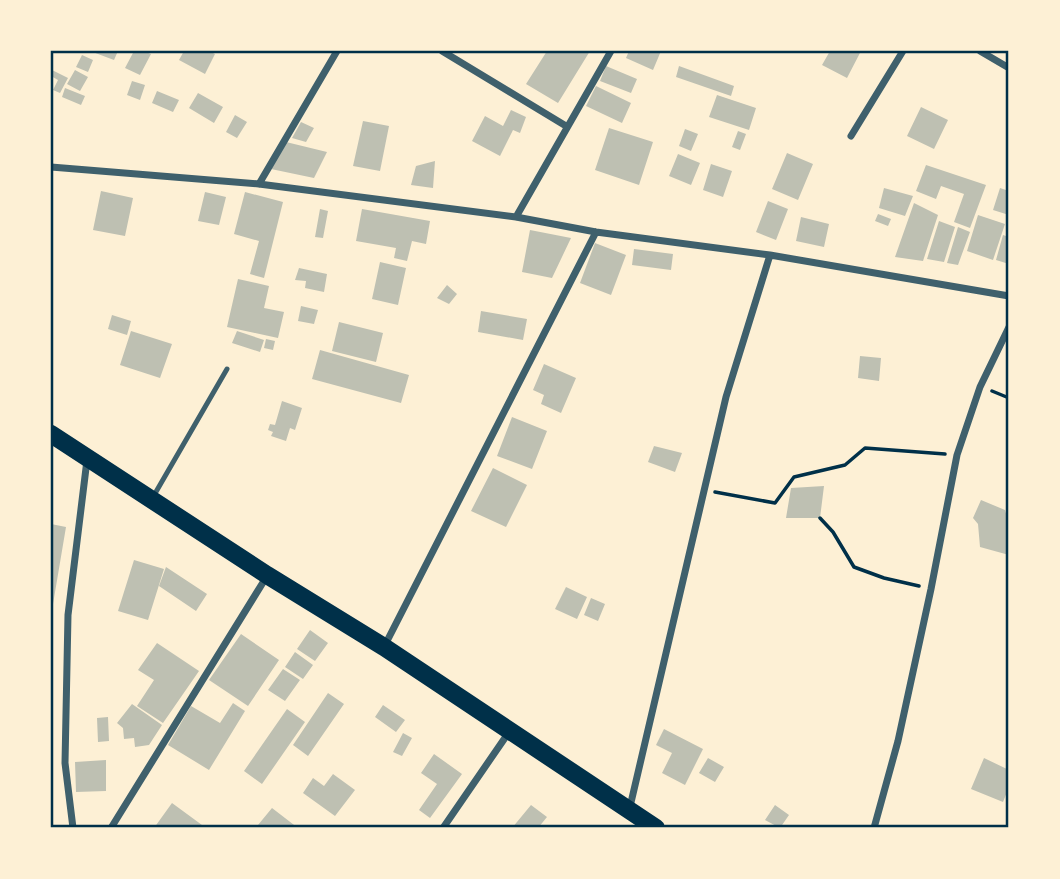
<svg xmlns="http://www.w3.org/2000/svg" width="1060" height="879" font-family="'Asap Condensed',sans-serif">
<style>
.building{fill:#bec0b2}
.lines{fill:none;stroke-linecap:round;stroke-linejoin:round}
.path{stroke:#003049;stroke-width:3.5}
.service{stroke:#3f606c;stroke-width:5}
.minor{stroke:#3f606c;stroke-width:7}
.primary{stroke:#003049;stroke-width:18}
.neatline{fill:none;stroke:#003049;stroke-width:2.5}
</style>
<rect width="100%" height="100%" fill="#fdf0d5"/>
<path class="building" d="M90,51H118L114,60Z
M134,51H143L151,54L140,75L125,68Z
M184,51H209L215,54L205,74L179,60Z
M547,51H590L558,103L526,84Z
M629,51H661L653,70L626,58Z
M830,51H861L847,78L822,65Z
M82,55L93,60L88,72L76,67Z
M606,66L637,79L631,93L600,81Z
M679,66L734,86L731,96L676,77Z
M52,70L68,78L60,93L53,90L58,80L51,76Z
M75,70L88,77L80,91L67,84Z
M132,81L145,85L140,100L127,95Z
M596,86L631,103L622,123L586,106Z
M65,88L85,96L81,105L62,97Z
M157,91L179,100L173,112L152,103Z
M198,93L223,107L214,123L189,108Z
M717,95L756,108L749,130L709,117Z
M921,107L948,120L934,149L907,136Z
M511,110L526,117L520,133L513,130L500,156L472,141L485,116L503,126Z
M235,115L247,122L237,138L226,132Z
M363,121L389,126L380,171L353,166Z
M301,122L314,128L306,142L292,138Z
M609,128L653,142L639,185L595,170Z
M685,129L698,134L691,151L679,146Z
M738,131L746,134L740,150L732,147Z
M286,142L327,152L314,178L271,169Z
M787,153L813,164L798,200L772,189Z
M678,154L700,163L691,185L669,176Z
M435,161L433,188L411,185L416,166Z
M711,164L732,171L723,197L703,190Z
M926,165L986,185L970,228L954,222L964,194L941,186L936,199L916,191Z
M884,188L913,196L905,216L879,208Z
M1000,188L1009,191V215L993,210Z
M101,191L133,198L125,236L93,230Z
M205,192L226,197L219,225L198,221Z
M245,192L283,202L264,278L250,274L259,241L234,234Z
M768,201L788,209L776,240L756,232Z
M914,203L938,215L923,261L895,257Z
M320,209L328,211L323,238L315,237Z
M362,209L430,221L426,244L412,241L407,261L394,258L396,248L356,241Z
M878,214L891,219L888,226L875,221Z
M978,215L1005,224L993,260L967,251Z
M801,217L829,224L824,247L796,241Z
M939,221L955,227L944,262L927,259Z
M958,227L970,232L958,265L947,263Z
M530,230L571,238L552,278L522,272Z
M1003,235L1009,237V264L996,260Z
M595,243L626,255L611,295L580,283Z
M634,249L673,254L671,270L632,265Z
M380,262L406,268L398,305L372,299Z
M299,268L327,274L324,292L305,288L306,281L295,280Z
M238,279L269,286L264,308L284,312L278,338L227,327Z
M447,285L457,294L449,304L437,298Z
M301,306L318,310L314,324L298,321Z
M481,311L527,319L523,340L478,332Z
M112,315L131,321L127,335L108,329Z
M339,322L383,333L376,362L332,351Z
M131,331L172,344L160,378L120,365Z
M237,331L264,340L260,352L232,343Z
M266,339L275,341L273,350L264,348Z
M320,350L409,375L401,403L312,379Z
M860,356L881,358L879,381L858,378Z
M544,364L576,378L561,413L541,404L544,395L533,390Z
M282,401L302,408L295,430L290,428L286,441L271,436L273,432L268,430L270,424L275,425Z
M512,417L547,431L532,469L497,456Z
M654,446L682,453L675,472L648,462Z
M493,468L527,485L506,527L471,511Z
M824,486L820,518H786L791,488Z
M981,500L1005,510L1009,524V555L980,547L978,524L973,518Z
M51,524L66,527L52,610H51Z
M134,560L164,569L148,620L118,611Z
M166,567L207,594L196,611L159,586Z
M566,587L587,597L577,619L555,609Z
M591,598L605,604L598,621L584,615Z
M310,630L328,643L315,661L297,649Z
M241,634L279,660L248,706L209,680Z
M157,643L199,671L163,723L137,706L154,680L138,670Z
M295,652L313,665L303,679L285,667Z
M283,669L300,680L285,701L268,690Z
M328,693L344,704L308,756L293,745Z
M233,703L245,711L209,770L168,745L191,706L220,723Z
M132,704L162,725L149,745L135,747L134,738L124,739L123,728L117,723Z
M383,705L405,720L396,732L375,717Z
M287,709L305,722L262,784L244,771Z
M108,717L109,741L98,742L97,718Z
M664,729L703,749L685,785L662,773L672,753L656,745Z
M403,733L412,738L402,756L393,752Z
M434,754L462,774L430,818L419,810L437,784L421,773Z
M708,758L724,767L715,782L699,773Z
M984,758L1009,770V787L1003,802L971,789Z
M106,760V791L76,792L75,762Z
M333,774L355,790L335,816L303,793L313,778L324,786Z
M172,803L202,825L199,828H154Z
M531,805L547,817L538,828H512Z
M775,805L789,815L780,828L765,820Z
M272,808L298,828H262L258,825Z"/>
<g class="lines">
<path class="path" d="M992,391L1009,398
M715,492L775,503L794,477L845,465L865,448L945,454
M820,518L833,532L854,567L884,578L919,586"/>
<path class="service" d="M153,497L227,369"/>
<path class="minor" d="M442,51L566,126
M980,51L1009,68
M851,136L903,51
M51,167L259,184L516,217L596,232L770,255L1009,296
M259,184L337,51
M516,217L611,51
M384,647L596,232
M629,811L726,397L770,255
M73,828L65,763L68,615L87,460
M111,828L267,576
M443,828L509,732
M874,828L898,741L931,589L957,455L980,387L1009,327"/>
<path class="primary" d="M51,434L267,575L384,647L656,828"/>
</g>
<rect width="1060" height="879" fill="none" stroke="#fdf0d5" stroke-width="105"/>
<rect x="52" y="52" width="955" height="774" class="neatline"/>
</svg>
